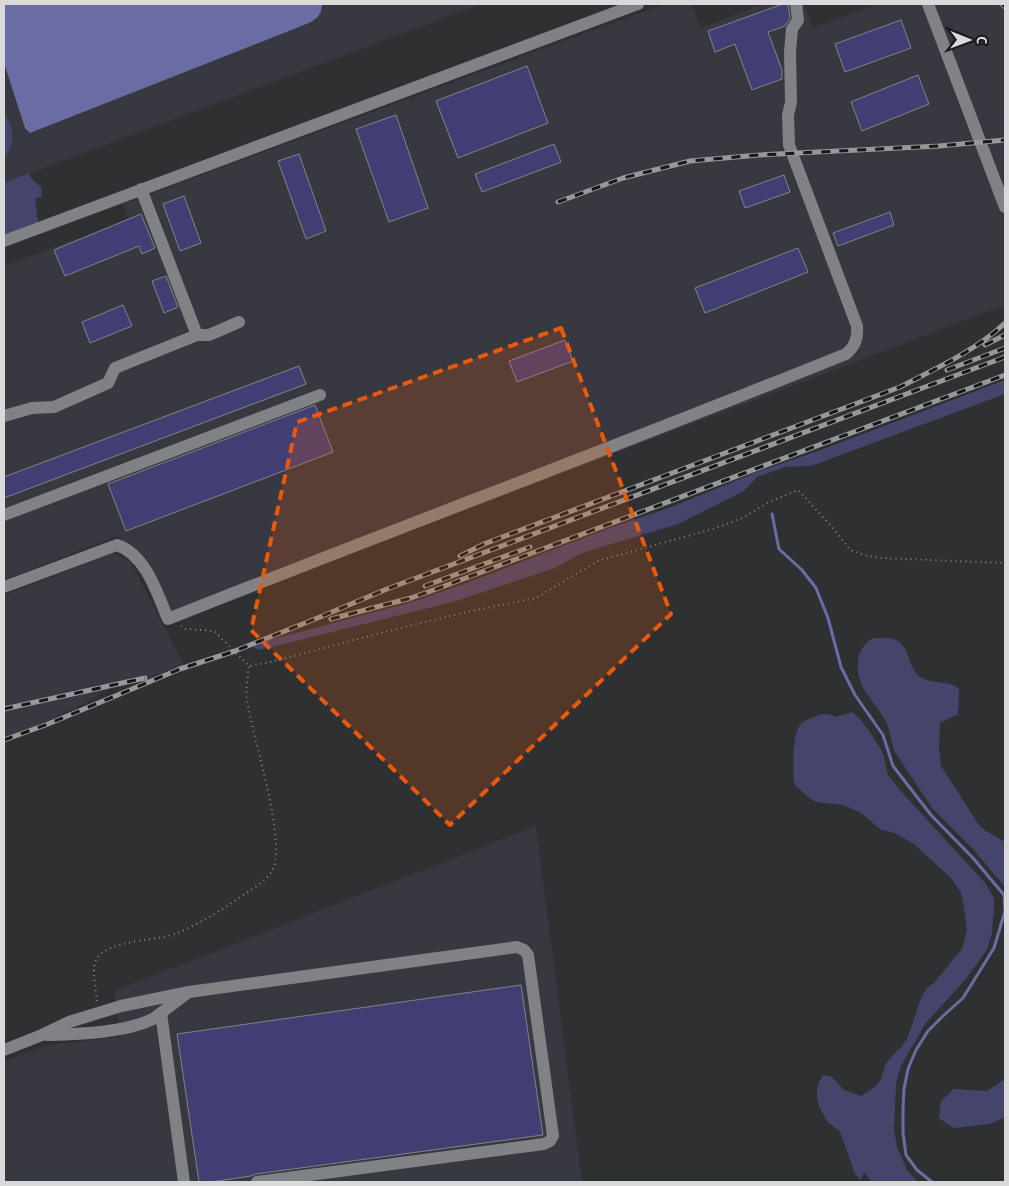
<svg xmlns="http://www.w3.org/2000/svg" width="1009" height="1186" font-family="'PT Sans',sans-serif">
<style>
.built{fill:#373840}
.green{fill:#45456c}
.water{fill:#6c6ca5}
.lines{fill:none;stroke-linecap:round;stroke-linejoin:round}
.stream{stroke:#6c6ca5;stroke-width:3}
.building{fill:#403e73;stroke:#848487}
.path{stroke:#87888a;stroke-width:2;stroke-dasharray:1 4;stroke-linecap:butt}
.minor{stroke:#818285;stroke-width:12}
.rail-casing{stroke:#97989a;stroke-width:5}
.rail{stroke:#181819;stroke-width:3;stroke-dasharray:9;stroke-linecap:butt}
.marked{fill:#e8590c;fill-opacity:0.2;stroke:#e8590c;stroke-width:4;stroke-dasharray:10 6;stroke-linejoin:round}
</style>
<rect width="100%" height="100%" fill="#2f3032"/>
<path class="built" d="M4,4H481L4,183Z
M664,4H692L700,28L763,4H804L813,28L878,4H1005V305L169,623L139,553L117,536L4,580V266L129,219L123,204Z
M113,553L130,561L184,665L133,683L108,689L84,704L33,727L4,737V595Z
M536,826L582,1182H4V1061L47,1045L120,1037L114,991Z"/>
<path class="green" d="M4,113C14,126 16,146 4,158Z
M29,173L31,178L41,187L42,197L35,198L38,222L4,235V183Z
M1005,380V394L811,466L785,467L757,477L744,491L678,524L582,553L555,568L453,602L259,650L250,645L412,602L461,585L604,530L674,506L757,472L821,450Z
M873,638C880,638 887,637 893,639C912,644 906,669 922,678C935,685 947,679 959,689L958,714L940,723L939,749L941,766L979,825L986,831L1005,842V887L974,850L932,808L895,752C891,742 890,731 886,722C880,710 870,700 864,689C854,672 855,648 873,638Z
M852,712L859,718L870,732L883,753L888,775L899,789L986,884L994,899V907L992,934L986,951L965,980L925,1024L901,1066L896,1083L894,1130L897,1147L907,1170L918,1182H872L864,1172L861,1180L855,1174L840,1132L827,1121L819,1107L817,1098V1090L819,1082L823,1075L831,1076L844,1090L861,1096L876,1086L881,1079L886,1063L902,1046L907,1039L922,996L927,988L934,983L962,949L967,930L963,902L961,893L951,878L914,844L897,834L880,829L860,812L842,805L816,802L808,797L794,784C793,770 792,735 800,725C804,720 808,720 814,717C823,713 827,713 836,717Z
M1005,1079V1117L990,1124L953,1128L939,1118L941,1101L954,1089L987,1091Z"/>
<path class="water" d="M4,4H322C322,19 311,22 299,27L30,133L25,128L4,63Z"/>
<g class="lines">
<path class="stream" d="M772,514L779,549L802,570L816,588L828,618L841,667L855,695L883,735L893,766L931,815L973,858L1004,895L1005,911L994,948L963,998L943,1016L928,1031L916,1050L908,1069L904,1089L903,1108V1133L906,1155L917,1170L932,1182"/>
</g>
<path class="building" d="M783,4H788L790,18L785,26L768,32L782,70V79L752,90L735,44L715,52L708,31Z
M901,20L911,48L845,72L835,44Z
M527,66L548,123L458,158L436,101Z
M918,75L929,104L862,131L851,102Z
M396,115L428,208L389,222L356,129Z
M554,144L561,162L482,192L475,174Z
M299,154L326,231L306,239L278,161Z
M784,175L790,192L745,208L739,191Z
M184,196L201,243L180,251L163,204Z
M890,212L894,225L838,246L833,233Z
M141,214L155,248L142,254L139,246L65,276L54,250Z
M798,248L808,272L705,313L695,288Z
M166,276L178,307L164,313L152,281Z
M123,305L132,326L90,343L82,322Z
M565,340L573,361L517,382L509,361Z
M299,366L306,384L4,498V477Z
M315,405L333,452L126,531L108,484Z
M521,985L543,1135L256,1174L251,1176L211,1182H199L177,1034Z"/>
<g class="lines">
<path class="path" d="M181,626L186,629L214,631L249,666L270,662L401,628L471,611L536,598L598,561L713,529L743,518L767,503L798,490L832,527L850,550L868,556L881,558L1005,563
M97,1001C96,988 90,968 98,957C110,940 158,941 177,933C201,923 222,910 243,895C252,889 263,883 270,874C291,851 251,733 247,700C245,689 248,677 249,666"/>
<path class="minor" d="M928,4L1005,207
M141,189L197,335
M4,241L638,4
M4,416L32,408L54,407L108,383L115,368L197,335H209L239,322
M4,515L320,395
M4,587L117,545C146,555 157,593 168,619C394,529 621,445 846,354C855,346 858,339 857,326L789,145L788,115L791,102L790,52L792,29L798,20L796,4
M161,1013L184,1182
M47,1035C80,1034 123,1033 153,1019L186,994
M4,1050L42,1035L69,1022L121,1006L189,992L517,947L524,950L528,955L553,1136L550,1141L544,1144L257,1182"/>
<defs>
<path id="rail" d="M1002,4L1005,7
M558,202L623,178L690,161L759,155L939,146L1005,140
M985,345L1005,335
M947,370L1005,348
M460,556L484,544L900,387C937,368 975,351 1005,323
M425,586L530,547
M331,619L411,598L442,587L1005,375
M4,709L145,678
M4,740L48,724L180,669L235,651L320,617L387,589L1005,357"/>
</defs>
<use href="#rail" class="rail-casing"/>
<use href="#rail" class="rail"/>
</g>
<path class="marked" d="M561,328L671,614L450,825L251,630L297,422Z"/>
<rect width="1009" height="1186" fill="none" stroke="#d9d9db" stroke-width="10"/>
<g transform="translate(969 40) rotate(91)" stroke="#181819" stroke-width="4" paint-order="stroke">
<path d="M0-4L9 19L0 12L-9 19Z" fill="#d9d9db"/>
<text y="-8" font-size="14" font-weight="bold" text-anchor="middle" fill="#d9d9db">С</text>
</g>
</svg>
